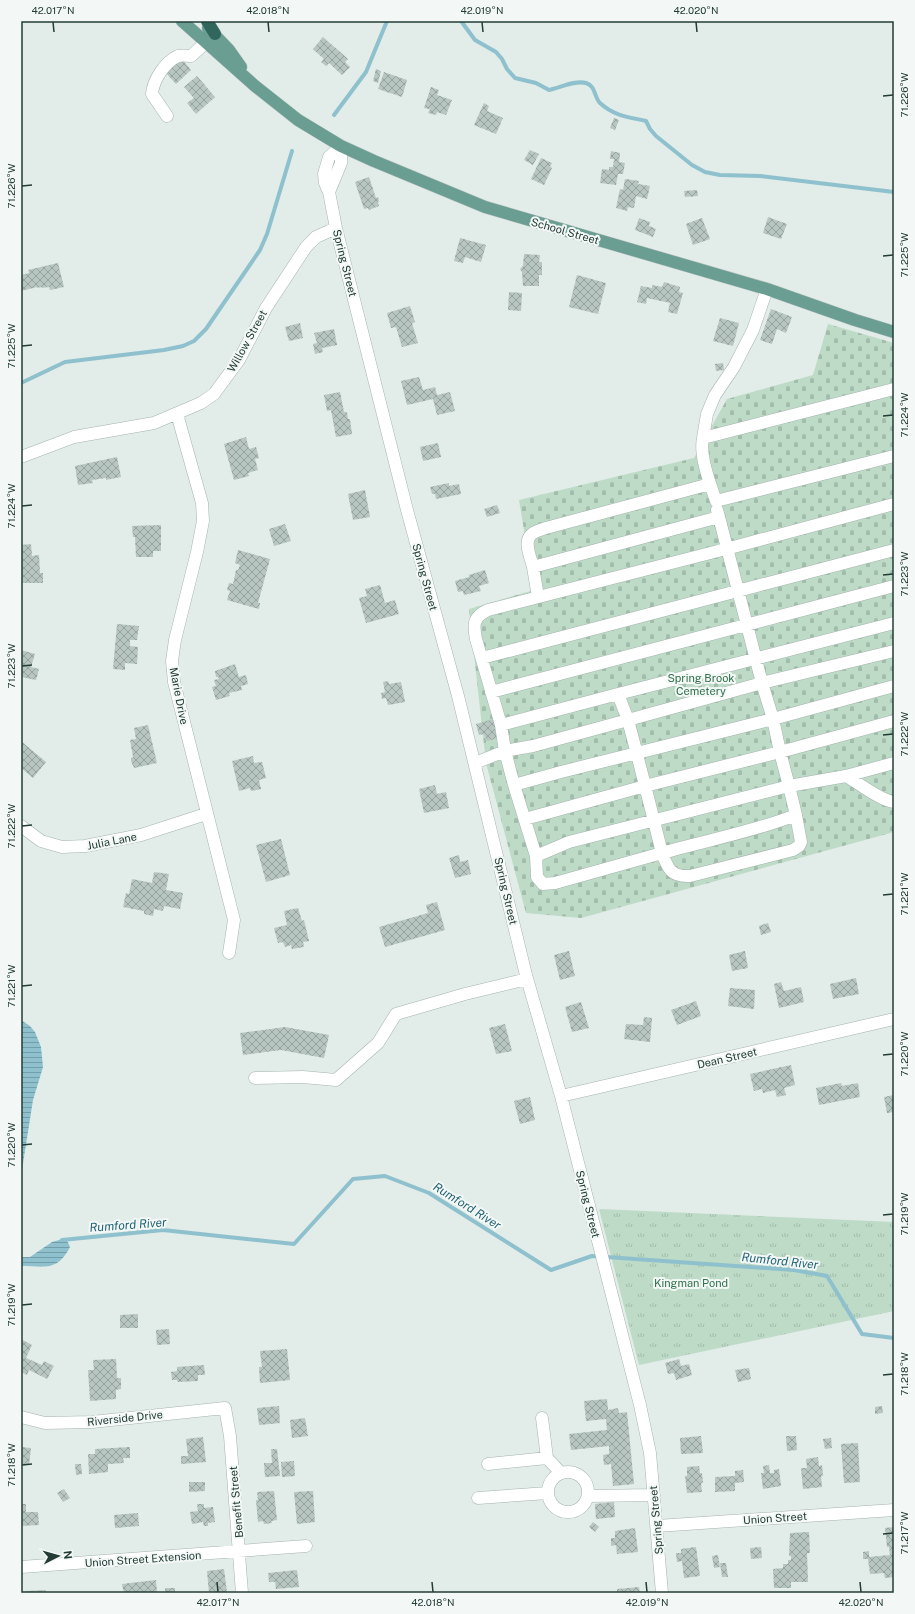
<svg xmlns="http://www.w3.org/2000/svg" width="915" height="1614" font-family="'Public Sans',sans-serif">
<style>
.cemetery{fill:url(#cemetery-stones)}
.park{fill:url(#park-tufts)}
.water{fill:url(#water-rules)}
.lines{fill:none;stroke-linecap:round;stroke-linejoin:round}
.stream{stroke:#8ec1cd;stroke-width:4}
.building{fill:url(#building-cross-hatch)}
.minor-casing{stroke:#a5b4af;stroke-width:13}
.major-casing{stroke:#c1c8c7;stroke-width:13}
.highway-casing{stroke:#c1c8c7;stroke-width:13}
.minor{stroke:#fff;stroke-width:12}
.major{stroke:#6a9e93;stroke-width:12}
.highway{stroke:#31665d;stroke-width:12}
.ticks{fill:none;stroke:#233c36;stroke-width:1.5}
.labels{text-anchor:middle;stroke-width:4;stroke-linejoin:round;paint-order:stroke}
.street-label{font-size:11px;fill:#233c36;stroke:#f3f8f6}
.park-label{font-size:11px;fill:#30704b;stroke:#f3f8f6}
.water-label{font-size:12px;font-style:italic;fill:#216374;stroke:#f3f8f6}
.neatline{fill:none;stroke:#233c36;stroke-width:1.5}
.ticks-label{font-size:10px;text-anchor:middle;fill:#233c36}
</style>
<defs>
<pattern id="cemetery-stones" width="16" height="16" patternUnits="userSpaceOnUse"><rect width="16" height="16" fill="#bddbc6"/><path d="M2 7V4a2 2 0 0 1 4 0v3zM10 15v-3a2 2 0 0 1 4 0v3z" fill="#a2bdab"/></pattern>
<pattern id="park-tufts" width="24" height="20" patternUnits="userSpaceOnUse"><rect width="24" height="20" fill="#bddbc6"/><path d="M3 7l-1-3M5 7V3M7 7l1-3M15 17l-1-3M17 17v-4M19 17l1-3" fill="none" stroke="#a2bdab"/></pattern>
<pattern id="water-rules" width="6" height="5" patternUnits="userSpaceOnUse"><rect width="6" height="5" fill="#8ec1cd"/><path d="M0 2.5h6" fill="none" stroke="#749ea7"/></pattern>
<pattern id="building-cross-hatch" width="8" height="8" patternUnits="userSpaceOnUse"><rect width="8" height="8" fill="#b8c6c1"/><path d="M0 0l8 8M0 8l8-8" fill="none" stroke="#95a29e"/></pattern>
</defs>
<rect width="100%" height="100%" fill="#e2ece8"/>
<path class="cemetery" d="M828,324L894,343V832L581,918L526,913L486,763L469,609L534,590L519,500L694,458L727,399L813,375Z"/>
<path class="park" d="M599,1209L894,1222V1311L639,1365Z"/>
<path class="water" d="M21,1020L30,1026L35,1032L41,1047L43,1067L33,1100L21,1176Z
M66,1238L70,1247C57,1272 45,1266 21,1266V1257H30L52,1242Z"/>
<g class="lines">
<path class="stream" d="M461,21L475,40L496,52L502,59L507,69L515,78L536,83L549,90C560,88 574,80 586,83C596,86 594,97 600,103C614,116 629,117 646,121L650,129L656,136L692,165L705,172L720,175L760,176L894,192
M334,115L366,72L387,21
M21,383L65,362L164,350L183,346L194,341L206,329L260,250L267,234L292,151
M62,1240L163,1230L294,1244L353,1179L385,1176L429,1193L551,1270L592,1256L794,1270L827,1276L862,1334L894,1338"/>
</g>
<path class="building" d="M323,37L348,59L345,62L350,67L342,75L329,63L326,66L321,62L324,59L313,49Z
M182,59L191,70L176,84L166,73Z
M376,69L381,71L378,83L373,81Z
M384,72L407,80L402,97L378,89Z
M197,76L215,97L196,114L187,103L194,98L184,87Z
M431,87L439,90L437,95L452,100L446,115L437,112L436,115L428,113L430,109L424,108Z
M484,103L489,106L487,111L503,118L496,134L474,125Z
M614,118L619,120L615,130L610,128Z
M530,150L539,154L533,165L524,160Z
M611,151L620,153L619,162L625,163L623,174H618L616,185L600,183L602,169L609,170V167H613L614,159H610Z
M541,158L552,163L550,167L552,168L544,185L531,179Z
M369,177L376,198L378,197L379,201L378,202L379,206L369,210L368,208L364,209L355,182Z
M625,179L639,181L638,184L650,186L647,199L636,196L634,208L628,207L627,211L616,208L620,189L623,190Z
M697,190L698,196L685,197L684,191Z
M768,217L787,224L781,239L763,233Z
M639,218L650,222L649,226L656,229L653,237L635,230Z
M702,218L710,239L693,245L686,224Z
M460,238L486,245L481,262L465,257L463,263L454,261Z
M524,254L540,255L539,262H542V275H539V286H523L522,272L520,269L523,266Z
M58,263L64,287L50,290L49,287L42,288L41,287L37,288V287L21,291V275L29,273L28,270Z
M577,275L606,283L598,314L569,307Z
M664,282L680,287L679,292L683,293L677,314L668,312L670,303L647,298L646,304L637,302L641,286L652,288V285L662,287Z
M509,292L522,293L521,311L508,310Z
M410,306L415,322L412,323L418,343L402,347L396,327L391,328L387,313Z
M771,309L792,317L786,333L777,329L772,344L760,340Z
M720,318L739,323L733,346L713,341Z
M300,323L303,338L289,341L285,327Z
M334,329L337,345L322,348L323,352L315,354L313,344L317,343L314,333Z
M723,363L724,370L716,371L715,364Z
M419,377L423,390L435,387L437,395L450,392L455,411L437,415L433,399L407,405L401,381Z
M340,392L344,412H347L348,419H350L352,434L336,437L331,410L327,411L324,395Z
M246,437L249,449L256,447L259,458L255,459L258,470L248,473L249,476L234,480L224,444Z
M438,443L441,457L423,461L420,447Z
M117,457L121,477L106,480V478L92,480L93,483L78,485L75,466Z
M449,483V486L459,484L461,494L436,499L435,494H432L430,487Z
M365,490L370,517L353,520L348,494Z
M497,505L500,513L487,517L484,509Z
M285,524L291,541L274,546L269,529Z
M161,525V551H153V557H136L135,537H133L132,526Z
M31,544L32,556L39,555L40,573H43V583H21V545Z
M238,550L270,559L258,603H260L259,609L227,600L230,591L227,590L229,583L233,584L236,570H238L240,565L235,563Z
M485,570L489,583L479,586L481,591L464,595L463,591L458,592L455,581L469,577V575Z
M380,585L385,603L395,600L399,614L366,623L359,598L367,596L365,589Z
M117,624L139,626L137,640H130V646L138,647L137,664L125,663V670L113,669Z
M21,650L35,654L31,667L39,669L36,680L21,677Z
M235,664L239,677L246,675L248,684L241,686L242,690L229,693L230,696L216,700L212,687L216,686L214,680L219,679L218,677H216L215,671Z
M388,681L389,684L401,682L405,702L388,705L386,698L382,699L381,693L385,692L383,682Z
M497,718L501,729L496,731L498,738L487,741L484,734L479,735L476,724Z
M148,725L157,763L134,768L131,761V758L133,757L130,740L136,739L134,728Z
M21,741L46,762L33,778L21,768L23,765L21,764Z
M253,756L254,763L262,762L266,778L259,780L261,789L251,791L250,788L239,791L232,761Z
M435,785L437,794L446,792L449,808L424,813L419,789Z
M281,839L290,875L266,882L256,845Z
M459,855L460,862L468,860L471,874L455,878L449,858Z
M154,872L169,874L166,890L183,893L180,909L164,906L163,911L154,909L153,916L144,914V911L123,907L126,893L129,894L132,879L152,883Z
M437,902L445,930L385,947L379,927L428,913L426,905Z
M298,908L302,921L304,920L309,941L303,942L304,947L292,949L291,945L285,947L283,942L278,943L274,928L287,925L284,911Z
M768,923L771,932L761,935L759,926Z
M569,951L575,976L560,980L554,955Z
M745,951L748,968L732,971L729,955Z
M856,978L859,994L833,999L830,984Z
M781,982L784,991L801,987L804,1002L779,1008L774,984Z
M730,988L755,990L754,1009L728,1006Z
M696,1001L701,1016L677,1025L671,1010Z
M581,1002L589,1028L572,1032L565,1007Z
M644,1017L652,1018L650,1042L624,1039L626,1024L643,1025Z
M505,1024L512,1051L496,1054L489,1028Z
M285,1027L329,1035L324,1058L281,1050L243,1055L240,1033Z
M791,1065L795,1085L784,1088L786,1095L777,1097L775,1090L763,1093L762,1089L754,1091L750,1074Z
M841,1083L842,1086L858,1083L860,1097L819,1105L816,1088Z
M894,1095V1112L887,1113L884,1097Z
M530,1097L535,1120L520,1124L514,1101Z
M138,1314V1328H120V1315Z
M169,1329L170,1344L157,1345L156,1330Z
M21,1339L32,1345L26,1358L42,1365L44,1361L54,1366L47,1379L29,1370L27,1375L21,1372Z
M287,1349L290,1380L260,1383L259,1367H262L260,1351Z
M116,1359L117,1378H121V1389L116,1390V1399L90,1401L88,1370H94L93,1360Z
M679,1359L681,1366L689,1364L692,1375L676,1380L674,1373L668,1374L665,1363Z
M204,1365L205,1375H198V1381L178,1382L177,1380H172L171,1372L177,1371V1367Z
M749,1368L751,1379L738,1382L735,1370Z
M607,1399L608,1410L618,1408L619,1413L627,1412L634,1484L613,1486L611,1464L604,1465L603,1455L609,1454V1446L571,1450L569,1434L607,1430L606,1419L586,1421L584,1401Z
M279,1406L280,1423L259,1425L257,1408Z
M882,1406L883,1413L875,1414V1407Z
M305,1418L308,1436L292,1438L290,1420Z
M701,1436L703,1453L681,1454L680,1438Z
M786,1436H796L797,1450L787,1451Z
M203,1437L206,1462L181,1464V1456H188L186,1439Z
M831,1438L832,1448L825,1449L823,1439Z
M858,1443L860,1482L844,1483L841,1444Z
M21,1447L31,1448L29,1465L21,1463Z
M130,1447V1458H123L124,1463L108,1464V1472L89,1474L88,1454H95V1449Z
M271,1449H277L280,1476L265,1477L264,1463H272Z
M818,1457L819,1466L822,1465L823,1476H821L822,1487L803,1489L801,1468H807L806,1459Z
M294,1461L295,1476L282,1477L281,1462Z
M75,1464H81L82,1474L76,1475Z
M769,1465L770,1473H774V1470L779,1469L781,1486L763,1489L761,1473H764L763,1466Z
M699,1466L700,1473H702L703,1483H701L702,1492L687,1493L685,1476H687V1467Z
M743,1470L744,1482L735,1483V1491L715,1492V1477L735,1476V1471Z
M189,1482H205V1491L189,1492Z
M64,1489L70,1498L63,1502L57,1493Z
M274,1491L277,1520L271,1521L272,1523L264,1524L263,1521L258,1522L256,1500H258L257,1492Z
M313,1491L315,1522L297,1524L294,1492Z
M614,1502L615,1517L596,1519L595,1504Z
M21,1504H26V1512H38L39,1525L21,1526Z
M197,1504H204V1508L213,1507L215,1522L208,1523V1526H204L203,1522L192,1524L190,1512L198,1511Z
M138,1513L139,1526L115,1528L114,1515Z
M593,1522L599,1527L595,1532L589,1527Z
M894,1527V1577L885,1578L884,1573L870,1574L868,1559H863V1552L869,1551V1557L890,1555L889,1547H887L885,1528Z
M635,1528L638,1552L617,1554L616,1545L611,1546V1538H615V1531Z
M809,1532L810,1553H807L808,1582H791V1588H774L773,1569L783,1568V1564H788V1560H791V1556H789L790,1533Z
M696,1547L700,1576L684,1578L682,1561L677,1562L676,1553H681V1549Z
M761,1547L762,1558L751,1559L750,1548Z
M718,1555L720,1567L714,1568L712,1556Z
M720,1563H726L728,1577H722Z
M224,1569L227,1592L209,1593L207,1571Z
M297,1570L299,1587L276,1589L275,1582H269L268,1573Z
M156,1580L157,1593H124L122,1584Z
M639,1587L640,1593H617V1589Z
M165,1588H175V1593H165Z
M46,1590V1593H26V1591Z"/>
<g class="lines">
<defs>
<path id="minor" d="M167,116L152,94C153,80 165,62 178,56C183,55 187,56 191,56L213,36
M341,146L329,157L324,174L325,183L329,192L336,228L407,510L458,696L526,975L561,1096L640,1405L650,1453L662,1593
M329,192L341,163V146
M767,289L753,330L734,367L715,395L707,414L703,438L894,389
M177,414L202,503L203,521L197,552L175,640L172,661L174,682L234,920L229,953
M703,438C699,455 710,484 716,501L894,456
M21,457L74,437L154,423L201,403L214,394L239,360L266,308L306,247L316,237L336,228
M719,517L762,683L894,651
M533,567C531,558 523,542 531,535C534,531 541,530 546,528L710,484
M538,597L533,567L719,517L717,510
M482,658L894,550
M894,686L773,719L780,752L894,721
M491,692L894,586
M501,725L618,694
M475,763L505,751L514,785
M846,776C859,783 881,801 894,802
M796,815L801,842L799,846L793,850L690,876C671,877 668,869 662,853L555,883L543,884L537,877L536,856L569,842L789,786L796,815C753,832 707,840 662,853C651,809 640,765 628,720L533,746L505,751L501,725L476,639C473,624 473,617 488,610L726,549L894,504
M525,819L645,786L780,752L789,786L846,776L894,763
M21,826L41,841L62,847L85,846L141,835L206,814
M536,856L514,785L561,772L773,719L762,683L628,720L618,694L894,623
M255,1078L303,1077L336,1080L378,1043L396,1014L465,994L527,979
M561,1096L894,1019
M21,1417L45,1423L92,1422L225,1408L230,1436L242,1593
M542,1418L547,1458L561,1473
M488,1464L547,1458
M548 1492a20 20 0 1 1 40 0a20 20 0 1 1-40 0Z
M588,1496L654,1495
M478,1498L548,1493
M657,1526L894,1510
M21,1567L306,1546"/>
<path id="major" d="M182,21L255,86L298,120L341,146L374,161L485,207L767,289L855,320L894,332
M208,28L229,50L241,67"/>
<path id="highway" d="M207,21L215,34"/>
</defs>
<use href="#minor" class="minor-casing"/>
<use href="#major" class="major-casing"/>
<use href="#highway" class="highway-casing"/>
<use href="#minor" class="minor"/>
<use href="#major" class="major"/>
<use href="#highway" class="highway"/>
</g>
<path class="ticks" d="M53,22L54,32M268,22L269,32M482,22L483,32M696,22L697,32M883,96L893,95M22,186L32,185M883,256L893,255M22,346L32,345M883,416L893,415M22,506L32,505M883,575L893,574M22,666L32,665M883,735L893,734M22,826L32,825M883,895L893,894M22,986L32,985M883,1055L893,1054M22,1145L32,1144M883,1215L893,1214M22,1305L32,1304M883,1375L893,1374M22,1465L32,1464M883,1534L893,1533M217,1582L218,1592M432,1582L433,1592M646,1582L647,1592M860,1582L861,1592"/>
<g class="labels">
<g class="street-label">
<text transform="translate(565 231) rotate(16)" y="4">School Street</text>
<text transform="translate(345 263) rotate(76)" y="4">Spring Street</text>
<text transform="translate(247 341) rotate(-61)" y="4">Willow Street</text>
<text transform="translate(425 577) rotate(75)" y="4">Spring Street</text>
<text transform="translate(179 696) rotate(79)" y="4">Marie Drive</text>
<text transform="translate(112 841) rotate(-11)" y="4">Julia Lane</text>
<text transform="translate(506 891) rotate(77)" y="4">Spring Street</text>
<text transform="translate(727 1058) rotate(-13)" y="4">Dean Street</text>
<text transform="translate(588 1204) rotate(76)" y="4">Spring Street</text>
<text transform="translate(125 1418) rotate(-6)" y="4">Riverside Drive</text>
<text transform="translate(236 1502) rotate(-95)" y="4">Benefit Street</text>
<text transform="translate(775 1518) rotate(-4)" y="4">Union Street</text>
<text transform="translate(656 1520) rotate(-95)" y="4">Spring Street</text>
<text transform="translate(143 1559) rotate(-4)" y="4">Union Street Extension</text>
</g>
<g class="park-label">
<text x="701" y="682">Spring Brook<tspan x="701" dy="13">Cemetery</tspan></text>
<text x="691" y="1287">Kingman Pond</text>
</g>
<g class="water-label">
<text transform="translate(467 1206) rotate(32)" y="4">Rumford River</text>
<text transform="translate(128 1225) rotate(-4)" y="4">Rumford River</text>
<text transform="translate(780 1261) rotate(6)" y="4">Rumford River</text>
</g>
</g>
<rect width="915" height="1614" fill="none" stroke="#f3f8f6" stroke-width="44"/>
<g transform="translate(58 1556) rotate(84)" stroke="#f3f8f6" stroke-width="3" paint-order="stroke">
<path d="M0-3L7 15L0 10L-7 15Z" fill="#233c36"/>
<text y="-6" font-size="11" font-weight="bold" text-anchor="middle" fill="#233c36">N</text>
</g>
<rect x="22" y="22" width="871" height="1570" class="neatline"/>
<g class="ticks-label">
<text x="53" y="14">42.017°N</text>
<text x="268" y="14">42.018°N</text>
<text x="482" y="14">42.019°N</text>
<text x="696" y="14">42.020°N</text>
<text transform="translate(904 95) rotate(-90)" y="4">71.226°W</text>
<text transform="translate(11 186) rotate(-90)" y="4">71.226°W</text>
<text transform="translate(904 255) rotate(-90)" y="4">71.225°W</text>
<text transform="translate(11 346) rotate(-90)" y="4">71.225°W</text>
<text transform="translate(904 415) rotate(-90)" y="4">71.224°W</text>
<text transform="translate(11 506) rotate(-90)" y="4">71.224°W</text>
<text transform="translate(904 574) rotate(-90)" y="4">71.223°W</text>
<text transform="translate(11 666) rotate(-90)" y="4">71.223°W</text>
<text transform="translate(904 734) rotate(-90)" y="4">71.222°W</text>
<text transform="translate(11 826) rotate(-90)" y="4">71.222°W</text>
<text transform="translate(904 894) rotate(-90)" y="4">71.221°W</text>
<text transform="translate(11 986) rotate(-90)" y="4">71.221°W</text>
<text transform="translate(904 1054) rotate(-90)" y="4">71.220°W</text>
<text transform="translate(11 1145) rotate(-90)" y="4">71.220°W</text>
<text transform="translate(904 1214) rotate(-90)" y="4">71.219°W</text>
<text transform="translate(11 1305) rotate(-90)" y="4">71.219°W</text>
<text transform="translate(904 1374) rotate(-90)" y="4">71.218°W</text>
<text transform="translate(11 1465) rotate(-90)" y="4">71.218°W</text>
<text transform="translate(904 1533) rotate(-90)" y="4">71.217°W</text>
<text x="218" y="1606">42.017°N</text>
<text x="433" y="1606">42.018°N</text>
<text x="647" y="1606">42.019°N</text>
<text x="861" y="1606">42.020°N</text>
</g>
</svg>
